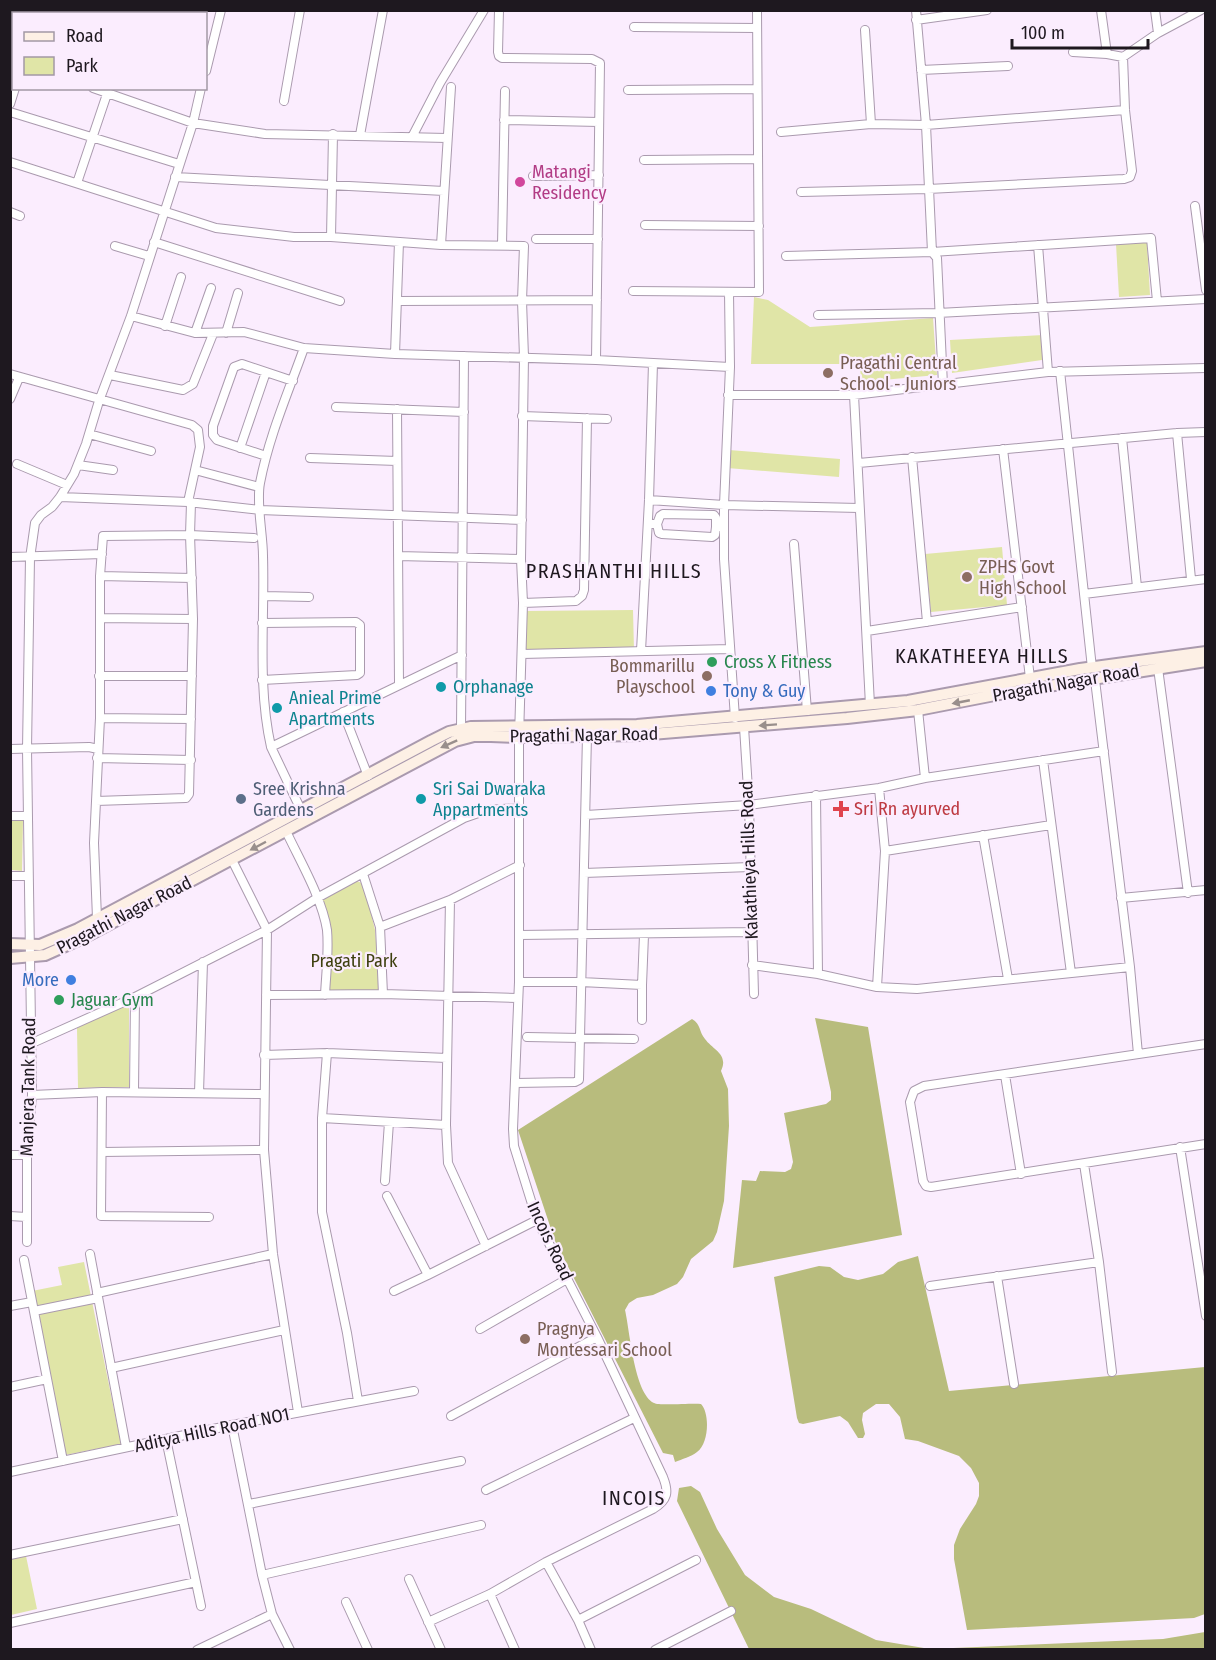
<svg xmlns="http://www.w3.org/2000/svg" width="1216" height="1660" font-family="'Fira Sans Condensed',sans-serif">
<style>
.green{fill:#e0e5a7}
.forest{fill:#b8bc7d}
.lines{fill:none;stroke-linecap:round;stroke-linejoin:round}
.minor-casing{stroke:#aa9aae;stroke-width:10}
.secondary-casing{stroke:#aa9aae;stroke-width:14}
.minor{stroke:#fff;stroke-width:8}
.secondary{stroke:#fdf0e5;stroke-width:10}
.oneway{fill:#998f8c}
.hotel-dot{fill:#d1479c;stroke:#fbedfe;stroke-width:2}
.education-dot{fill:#8d6e63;stroke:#fbedfe;stroke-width:2}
.leisure-dot{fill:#2e9e5b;stroke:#fbedfe;stroke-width:2}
.culture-dot{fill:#0f9aa8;stroke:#fbedfe;stroke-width:2}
.shop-dot{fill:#3f7fe0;stroke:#fbedfe;stroke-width:2}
.service-dot{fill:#5c6f8a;stroke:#fbedfe;stroke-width:2}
.health-dot{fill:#e0444e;stroke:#fbedfe;stroke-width:2}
.labels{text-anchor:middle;stroke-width:4.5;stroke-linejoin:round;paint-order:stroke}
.hotel-label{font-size:18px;fill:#b23c85;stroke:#fbedfe;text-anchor:start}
.education-label{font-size:18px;fill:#785e54;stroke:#fbedfe;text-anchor:start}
.leisure-label{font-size:18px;fill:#27864d;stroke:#fbedfe;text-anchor:start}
.street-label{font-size:18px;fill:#1e181f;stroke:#fbedfe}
.culture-label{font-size:18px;fill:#0d838f;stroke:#fbedfe;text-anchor:start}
.shop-label{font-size:18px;fill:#366cbe;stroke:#fbedfe;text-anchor:start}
.service-label{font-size:18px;fill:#4e5e75;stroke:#fbedfe;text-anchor:start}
.health-label{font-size:18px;fill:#be3a42;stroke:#fbedfe;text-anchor:start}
.park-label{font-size:18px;fill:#3e400f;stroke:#fbedfe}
.neighbourhood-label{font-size:20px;letter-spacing:1.5px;fill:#1e181f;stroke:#fbedfe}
</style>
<rect width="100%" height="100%" fill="#fbedfe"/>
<path class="green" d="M1147,242L1150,295L1119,297L1116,244Z
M754,297L768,300L810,327L933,318L937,375L861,382L860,364H751Z
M1043,335L1042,360L952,373L950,340Z
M729,450L840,459L839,477L727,468Z
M1002,547L1007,605L931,612L925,554Z
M633,610L634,650L525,652L524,611Z
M11,819L23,820L22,871L11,870Z
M357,881L364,884L375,930L380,991H329L322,900Z
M129,1002V1087L78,1088L77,1028Z
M84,1262L121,1444L65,1455L32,1291L62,1285L58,1267Z
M26,1556L37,1609L11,1615V1559Z"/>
<path class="forest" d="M815,1018L868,1027L902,1235L733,1268L742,1180L756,1181L760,1171L785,1172L791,1169L793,1162L784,1113L826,1104L831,1100V1092Z
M692,1019C701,1024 699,1032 705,1039C713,1050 729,1054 721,1071L728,1089L729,1126L724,1201L717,1232L713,1241L691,1259L683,1277L677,1284L653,1295L637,1298L629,1303L625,1310C630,1331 634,1393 654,1403C659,1406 691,1403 701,1404C710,1413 709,1444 697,1452C691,1457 682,1459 675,1462L673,1455L663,1453L555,1241L518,1130Z
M918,1256L949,1391L1205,1367V1614L1194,1618L967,1630L954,1559V1545L960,1529L976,1504L979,1496V1483L971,1468L959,1456L918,1441L905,1439L900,1417L889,1404H876L863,1413L862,1420L865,1434L863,1438H858L848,1422L840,1416L803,1424L799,1423L797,1418L774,1277L819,1266L830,1267L844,1277L858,1280L883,1274L898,1262Z
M691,1486L700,1492L717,1529L745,1575L774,1597L811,1609L876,1640L930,1649L1163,1639L1205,1632V1649H749L677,1501L679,1488Z"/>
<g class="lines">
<defs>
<path id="minor" d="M499,10L498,52L499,56L502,58L592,59L600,63L596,360
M916,10L926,125L932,252L937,258L943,385
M1101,10L1107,54
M1155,10L1158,33
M16,14L17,10
M71,14L72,10
M916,20L987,10
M634,27L757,28
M865,30L871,124
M10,32L14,22
M1073,52L1107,54L1123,57L1158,33L1201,10
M10,60L14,61
M921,70L1008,66
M206,71L221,10
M93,88L193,123L265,134L447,138
M628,90L757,89
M284,101L300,10
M10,104L15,88
M10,112L179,164
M504,120L599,122
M781,132L871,124L926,125L1125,110
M360,135L383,10
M412,137L440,83L484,10
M644,160L758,159
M10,162L216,228L294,237H331L441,245L524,246L522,301L524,357L521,559L523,603L519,737V982L513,1129L514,1146L537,1220L597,1337L663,1477C669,1492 668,1500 653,1509L546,1562L490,1594L428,1622
M533,176L599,175
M175,177L444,191
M77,183L107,94
M801,192L928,189L1124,179L1130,177L1132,171L1125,110L1123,57
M1195,206L1206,290
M10,212L20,216
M645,225L759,226
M331,237L333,134
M536,239H598
M154,242L340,301
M441,245L451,87
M502,245L505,91
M1038,245L1048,372
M115,246L149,256
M786,256L932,252L1151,238L1157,301
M633,291L759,292L757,10
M729,292L730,367L724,505V559L735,718
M398,301L597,300
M818,315L938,313L1206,299
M131,316L195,333L244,332L304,348L395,354L596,360L730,367
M165,326L181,277
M195,333L211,288
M226,333L238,293
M395,354L399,242
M1060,371L1092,668
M10,374L192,425L198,430L200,447L188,502
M110,375L183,390L193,384L213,334
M728,395H854L1048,372L1206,368
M854,395L870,705
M10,399L19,378
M336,407L464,412
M397,409L399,684
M522,416L607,419
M1177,433L1191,579
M89,434L151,451
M1122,438L1137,587
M240,448L266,372
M1003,449L1030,678
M266,456L217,440L213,435V426L234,367L242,364L293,381
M912,457L927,622
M310,458L397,461
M859,463L1177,433L1206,432
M17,464L67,485
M78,465L113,470
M195,470L259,487
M60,497L188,502L260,510L522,520
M649,500L724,505L859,508
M648,524H657L659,533L662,534L712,537L715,535L716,527H724
M657,524L660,516L663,514L714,515L716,518V527
M794,544L807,711
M398,556L521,559
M10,557L102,554
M100,576L192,578
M1084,594L1206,579
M264,596L309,597
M523,603L576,601L582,596L584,590L587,418
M100,618L193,619
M262,623L356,622L360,625V673L357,675L262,680
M867,631L1022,607
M641,651L649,500L653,363
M522,654L730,649
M1158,668L1188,893
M99,676H192
M1095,680L1130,967L1138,1054
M918,710L925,778
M343,712L368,776
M100,718L191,719
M744,727L749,805L754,994
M461,729L464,356
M271,747C257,684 265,620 263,556C263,534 256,504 260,483C269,436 288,393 304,348
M10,749L89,747L98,749
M97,758L191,760
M1043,760L1071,973
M816,795L818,974
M96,801L186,798L189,794L193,619L190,535L191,503
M301,810L271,747L462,655
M586,815L749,805L879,788L925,778L1104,751
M10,816H27
M286,831C300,861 322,898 327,930C329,951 326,974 325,995
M983,835L1008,979
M885,851L1051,825
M232,860L267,930L264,1150L273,1254L298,1412
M584,873L750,867
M363,874L380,927L383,994
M10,876H27
M1121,898L1206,890
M450,900L446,1125L448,1163L486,1246
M97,918L94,843L100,718V576L103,536L190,535L254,538
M380,927L450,900L520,865
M519,935L752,932
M752,965L818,974L877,987L917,989L1130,967
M519,982H581L642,985V1020
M642,985L644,935
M877,987L885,851L879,788
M266,995L383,994L517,998
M527,1037L634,1039
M30,1044L135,997L267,930L317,898L464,818L487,810L520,808
M1206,1044L924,1086L914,1091L910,1102L923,1181L926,1186L931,1187L1206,1144
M327,1053L322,1118V1212L347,1333L358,1401
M264,1055L327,1053L447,1058
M1005,1075L1021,1174
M516,1083L575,1082L579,1080L587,736
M102,1092L101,1216L209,1217
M134,1092L135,997
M199,1093L203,962
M32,1095L102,1092L264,1094
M322,1118L446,1125
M1180,1147L1206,1316
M102,1152L264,1150
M10,1155H27
M1084,1164L1099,1262L1112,1372
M385,1181L389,1122
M387,1196L428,1275L537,1220
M10,1216L26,1217
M27,1242V1155L32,1095L27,749L30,558L35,523L41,515L52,507L60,497L74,474L86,444L99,401L131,316L193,123L201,88
M90,1254L126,1447
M24,1260L63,1461
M997,1276L1014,1384
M930,1286L1099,1262
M394,1291L428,1275
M97,1293L273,1254
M10,1306L32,1302
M34,1311L98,1298
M480,1329L567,1279
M111,1368L284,1330
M10,1387L47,1379
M451,1416L597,1337
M232,1425L262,1575L272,1614L290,1650
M166,1439L201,1606
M10,1472L232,1425L414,1391
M486,1490L634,1418
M249,1504L461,1461
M10,1555L183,1519
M546,1562L578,1620L591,1650
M262,1575L481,1525
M409,1579L441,1650
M490,1594L515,1650
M346,1602L368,1650
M578,1620L696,1560
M10,1623L196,1582
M197,1650L272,1614
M655,1650L731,1611"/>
<path id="secondary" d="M10,944L40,945L78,929L431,741L449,732L471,727L637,725L908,701L1080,669L1206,652
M10,958L45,955L85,937L455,741L474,736H491L519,737L639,735L847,718L918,710L1005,693L1206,661"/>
</defs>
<use href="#minor" class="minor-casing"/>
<use href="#secondary" class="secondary-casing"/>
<use href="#minor" class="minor"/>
<use href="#secondary" class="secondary"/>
</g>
<defs><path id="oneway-solid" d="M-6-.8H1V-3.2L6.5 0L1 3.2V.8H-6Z" transform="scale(1.5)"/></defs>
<g class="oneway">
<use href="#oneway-solid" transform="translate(961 702) rotate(169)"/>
<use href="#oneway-solid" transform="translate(768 725) rotate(176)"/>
<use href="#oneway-solid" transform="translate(449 744) rotate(156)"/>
<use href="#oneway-solid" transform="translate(258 846) rotate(152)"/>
</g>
<circle class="hotel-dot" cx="520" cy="182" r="6"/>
<g class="education-dot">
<circle cx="828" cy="373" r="6"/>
<circle cx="967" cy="577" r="6"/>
<circle cx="707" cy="676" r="6"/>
<circle cx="525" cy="1339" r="6"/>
</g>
<g class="leisure-dot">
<circle cx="712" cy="662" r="6"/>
<circle cx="59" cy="1000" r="6"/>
</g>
<g class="culture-dot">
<circle cx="441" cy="687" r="6"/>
<circle cx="277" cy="708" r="6"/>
<circle cx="421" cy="799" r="6"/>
</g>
<g class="shop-dot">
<circle cx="711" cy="691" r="6"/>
<circle cx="71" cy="980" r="6"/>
</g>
<circle class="service-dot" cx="241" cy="799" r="6"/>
<path class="health-dot" d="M838 800h6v6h6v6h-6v6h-6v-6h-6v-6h6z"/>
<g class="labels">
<g class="hotel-label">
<text x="532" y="178">Matangi<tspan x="532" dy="21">Residency</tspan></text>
</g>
<g class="education-label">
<text x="840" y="369">Pragathi Central<tspan x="840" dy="21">School - Juniors</tspan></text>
<text x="979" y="573">ZPHS Govt<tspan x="979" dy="21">High School</tspan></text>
<text x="695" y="672" text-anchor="end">Bommarillu<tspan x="695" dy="21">Playschool</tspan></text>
<text x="537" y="1335">Pragnya<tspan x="537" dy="21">Montessari School</tspan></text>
</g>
<g class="leisure-label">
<text x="724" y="668">Cross X Fitness</text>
<text x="71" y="1006">Jaguar Gym</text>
</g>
<g class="street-label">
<text transform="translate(1066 683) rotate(-10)" y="6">Pragathi Nagar Road</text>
<text transform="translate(584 735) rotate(-1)" y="6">Pragathi Nagar Road</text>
<text transform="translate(749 860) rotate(-92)" y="6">Kakathieya Hills Road</text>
<text transform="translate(124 915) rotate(-27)" y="6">Pragathi Nagar Road</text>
<text transform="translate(28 1087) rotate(-89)" y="6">Manjera Tank Road</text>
<text transform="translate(550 1241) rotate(65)" y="6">Incois Road</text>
<text transform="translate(212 1430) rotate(-12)" y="6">Aditya Hills Road NO1</text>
</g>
<g class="culture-label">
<text x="453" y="693">Orphanage</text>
<text x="289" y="704">Anieal Prime<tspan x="289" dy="21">Apartments</tspan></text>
<text x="433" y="795">Sri Sai Dwaraka<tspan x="433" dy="21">Appartments</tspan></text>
</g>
<g class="shop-label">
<text x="723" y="697">Tony &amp; Guy</text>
<text x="59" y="986" text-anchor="end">More</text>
</g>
<g class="service-label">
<text x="253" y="795">Sree Krishna<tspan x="253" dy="21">Gardens</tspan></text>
</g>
<g class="health-label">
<text x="854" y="815">Sri Rn ayurved</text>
</g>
<g class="park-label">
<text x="354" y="967">Pragati Park</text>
</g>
<g class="neighbourhood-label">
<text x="614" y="578">PRASHANTHI HILLS</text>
<text x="982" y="663">KAKATHEEYA HILLS</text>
<text x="634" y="1505">INCOIS</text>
</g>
</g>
<rect width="1216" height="1660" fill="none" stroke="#1e181f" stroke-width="24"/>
<rect x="12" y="12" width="195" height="78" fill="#fbedfe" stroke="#a398a5" stroke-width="1.5"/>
<rect x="24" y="32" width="30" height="9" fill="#fdf0e5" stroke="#a398a5" stroke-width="1.5"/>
<text x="66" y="42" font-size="18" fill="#1e181f">Road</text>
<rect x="24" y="57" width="30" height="18" fill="#e0e5a7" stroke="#a398a5" stroke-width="1.5"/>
<text x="66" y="72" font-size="18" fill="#1e181f">Park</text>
<path d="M1012 39v9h136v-9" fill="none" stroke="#1e181f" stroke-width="3"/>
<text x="1021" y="39" font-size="18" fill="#1e181f" stroke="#fbedfe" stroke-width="4.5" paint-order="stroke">100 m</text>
</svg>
